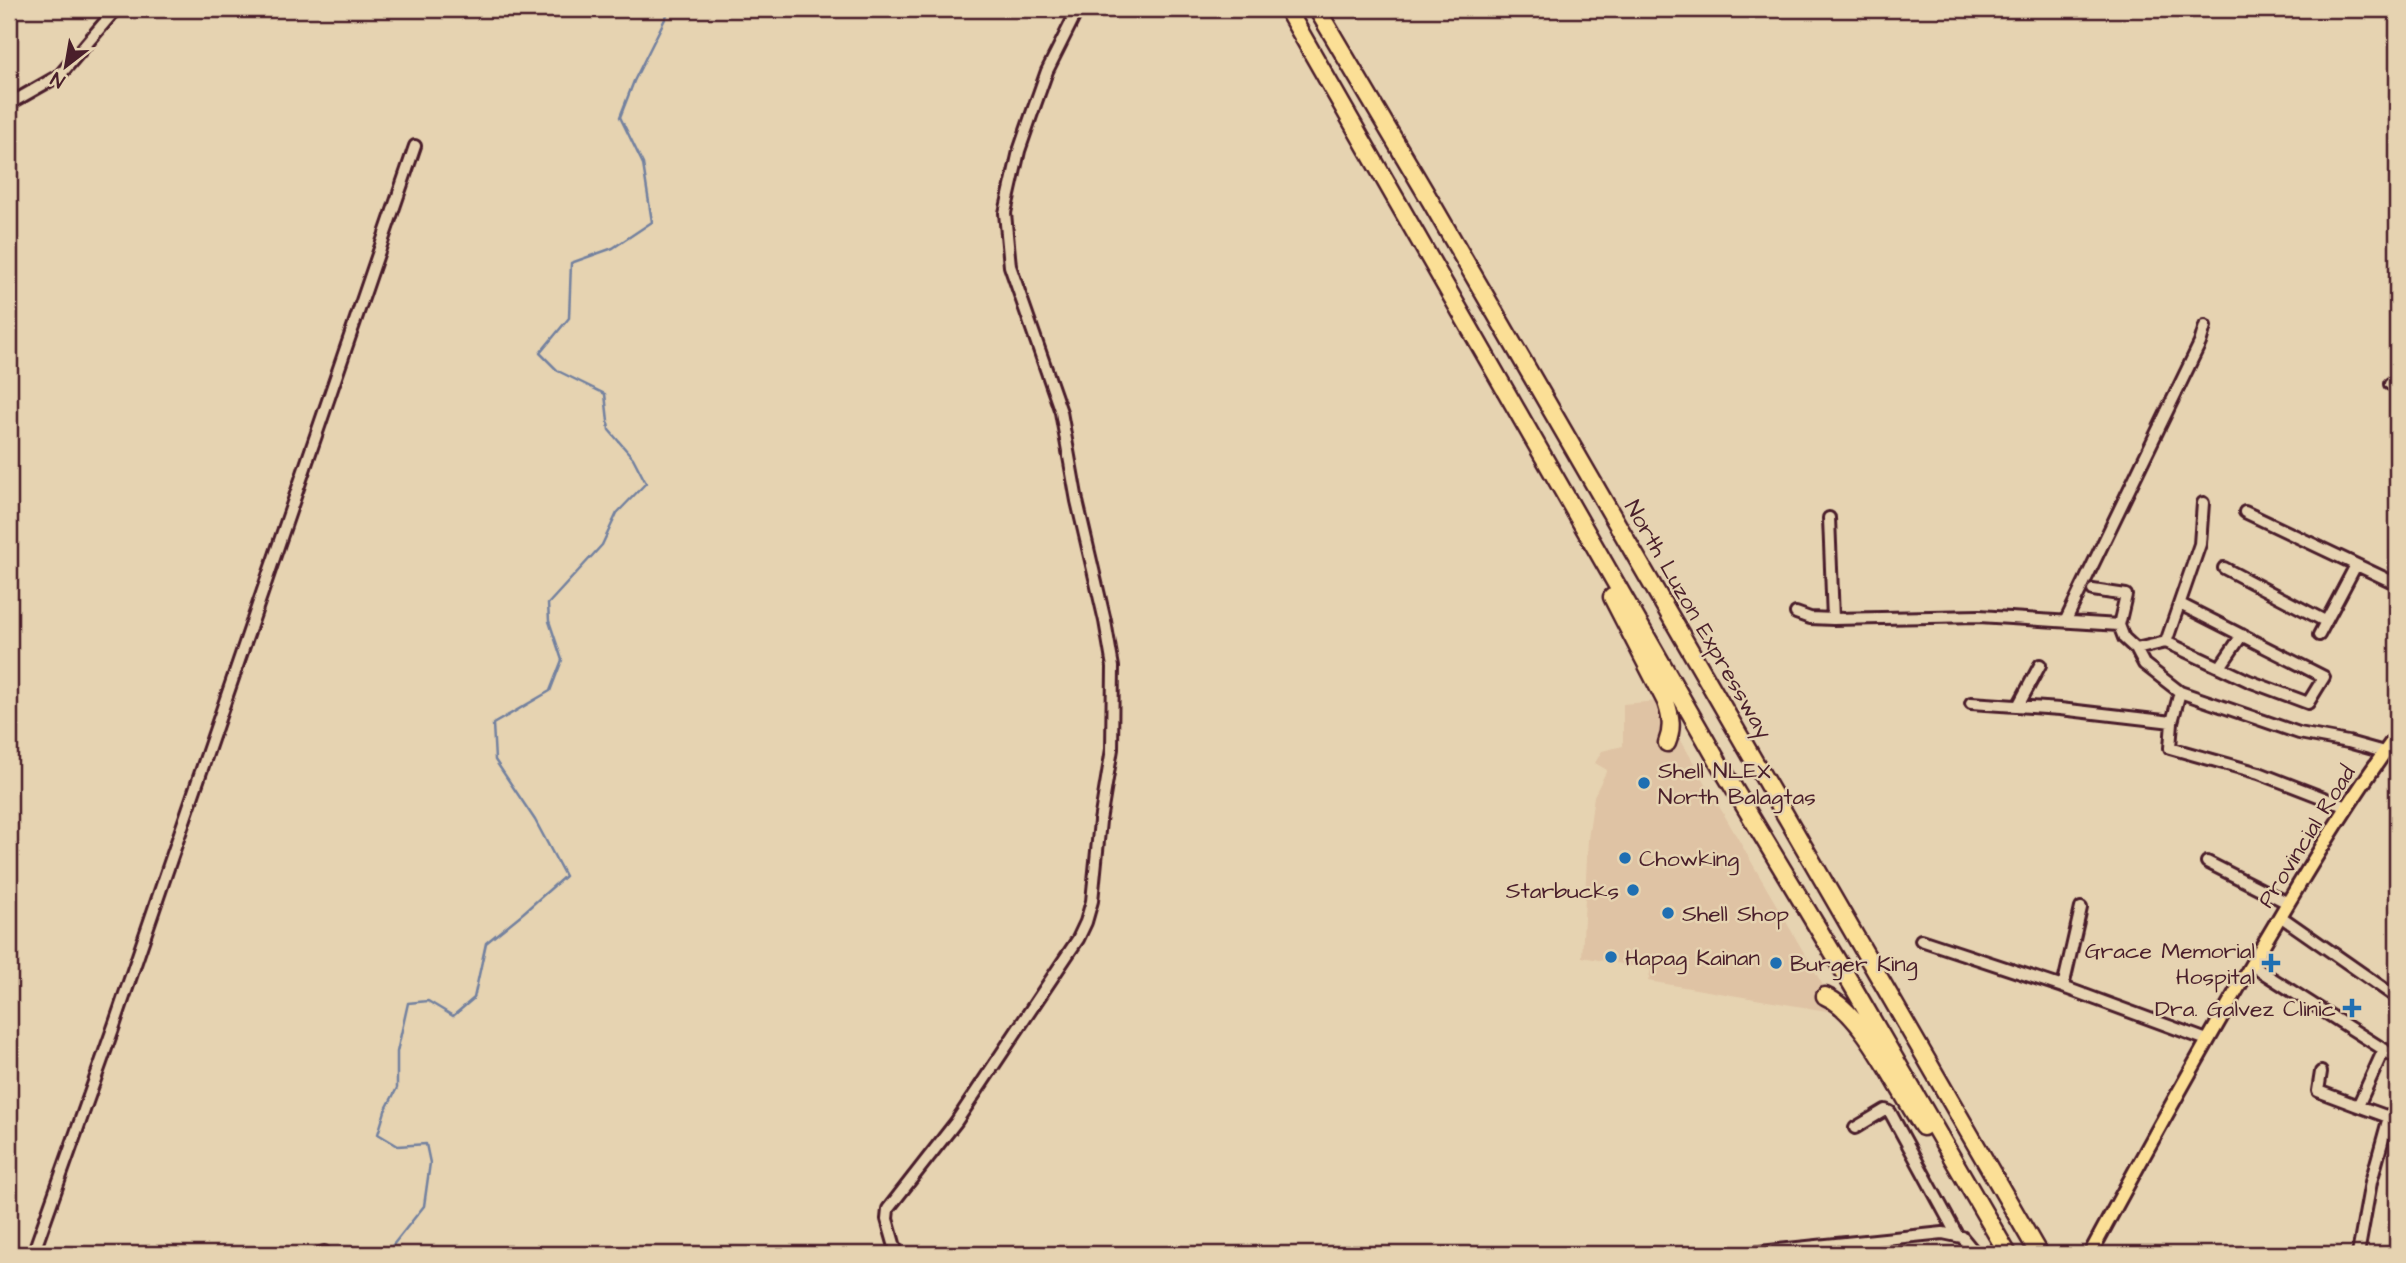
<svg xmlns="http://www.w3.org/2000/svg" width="2406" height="1263" font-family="'Architects Daughter',sans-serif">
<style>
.built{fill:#dfc3a4}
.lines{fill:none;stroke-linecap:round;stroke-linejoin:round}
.stream{stroke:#73819f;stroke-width:2.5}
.minor-casing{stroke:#4a1f2b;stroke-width:16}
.major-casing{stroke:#4a1f2b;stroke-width:18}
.highway-casing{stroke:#4a1f2b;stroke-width:21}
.minor{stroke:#e6d3b1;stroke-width:10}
.major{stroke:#fbdf96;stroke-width:12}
.highway{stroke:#fbdf96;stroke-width:16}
.poi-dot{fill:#1f6fb2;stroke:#e6d3b1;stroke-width:2.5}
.labels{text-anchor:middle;stroke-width:5;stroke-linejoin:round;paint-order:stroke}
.street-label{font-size:23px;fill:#4a1f2b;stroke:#e6d3b1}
.poi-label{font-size:23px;fill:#4a1f2b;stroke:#e6d3b1;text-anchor:start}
</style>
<rect width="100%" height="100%" fill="#e6d3b1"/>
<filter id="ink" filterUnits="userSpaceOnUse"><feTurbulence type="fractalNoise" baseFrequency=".0143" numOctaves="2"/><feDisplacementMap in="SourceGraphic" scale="14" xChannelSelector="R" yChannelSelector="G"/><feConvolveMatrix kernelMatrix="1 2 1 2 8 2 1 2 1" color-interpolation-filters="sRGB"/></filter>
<g filter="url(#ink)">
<path class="built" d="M1658,701L1839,1013L1648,981L1651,969L1582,957L1588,839L1594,796L1607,770L1595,763L1602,751L1623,746V704Z"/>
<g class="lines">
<path class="stream" d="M389,1250L424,1206L430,1163L426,1144L398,1146L378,1134L385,1111L397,1088V1052L408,1003L428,1001L453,1016L474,998L486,943L523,913L565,876L535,820L495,760L493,724L550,691L562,660L549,621L548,604L602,545L617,513L646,483L633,458L609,430L605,394L558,371L540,353L569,318L571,263L613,248L652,222L643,164L620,117L634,81L670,9"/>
<defs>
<path id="minor" d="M9,104L60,75L116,9
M2390,384L2397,386
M2245,512L2397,584
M1829,518L1833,619
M2224,568L2325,621
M2093,590L2126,595L2119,625L2124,638L2136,649L2144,664L2180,692L2299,733L2348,742L2384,752
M1796,613L1810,618L1833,619L1979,616L2119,625
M2066,620L2200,343L2205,326
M2319,635L2356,565
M2166,642L2200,544L2203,503
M2136,649L2166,642L2249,681L2308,703L2324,677L2180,604
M2220,667L2242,635
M2180,692L2172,722L2170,748L2259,773L2347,807
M1971,703L2060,709L2172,722
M2018,706L2040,665
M2207,862L2288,903
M2280,916L2393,995
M1921,940L2063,987L2207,1040
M2251,965L2397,1058
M2063,987L2081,908
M2384,1049L2358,1106L2397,1120
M2321,1072L2318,1091L2358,1106
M1855,1128L1885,1110L1890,1112L1957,1235
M33,1254L115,1023L415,146
M318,1254L324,1252
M897,1254L887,1219L888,1209L956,1122L1078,939L1086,922L1092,901L1100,821L1112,749L1113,667L1105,621L1077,501L1061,412L1010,266L1005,213L1019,151L1031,116L1047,71L1078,9
M1740,1254L1943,1233L1962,1237L1976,1254
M2358,1254L2371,1182L2389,1117"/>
<path id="major" d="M2090,1254C2152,1139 2215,1025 2282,913C2318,852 2355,792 2397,735"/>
<path id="highway" d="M1287,9L1721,767L1852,985L2008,1254
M1317,9L1431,202L2039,1254
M1612,597L1666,702C1671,717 1673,728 1667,743
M1825,996C1863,1012 1899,1092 1923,1127"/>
</defs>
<use href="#minor" class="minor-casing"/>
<use href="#major" class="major-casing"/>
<use href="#highway" class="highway-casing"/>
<use href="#minor" class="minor"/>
<use href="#major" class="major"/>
<use href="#highway" class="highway"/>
</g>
</g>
<g class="poi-dot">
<circle cx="1644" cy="783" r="7"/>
<circle cx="1625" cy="858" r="7"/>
<circle cx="1633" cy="890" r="7"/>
<circle cx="1668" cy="913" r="7"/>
<circle cx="1611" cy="957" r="7"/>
<circle cx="1776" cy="963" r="7"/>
<path d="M2267.5 952.5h7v7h7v7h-7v7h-7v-7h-7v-7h7z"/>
<path d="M2348.5 997.5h7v7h7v7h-7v7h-7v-7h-7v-7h7z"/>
</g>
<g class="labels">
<g class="street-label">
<text transform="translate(1699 619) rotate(60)" y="8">North Luzon Expressway</text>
<text transform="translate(2306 836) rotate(-58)" y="8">Provincial Road</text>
</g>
<g class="poi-label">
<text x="1658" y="778">Shell NLEX<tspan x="1658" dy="26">North Balagtas</tspan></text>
<text x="1639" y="866">Chowking</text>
<text x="1619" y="898" text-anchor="end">Starbucks</text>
<text x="1682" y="921">Shell Shop</text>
<text x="2255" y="958" text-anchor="end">Grace Memorial<tspan x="2255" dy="26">Hospital</tspan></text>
<text x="1625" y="965">Hapag Kainan</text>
<text x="1790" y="971">Burger King</text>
<text x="2336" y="1016" text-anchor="end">Dra. Galvez Clinic</text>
</g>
</g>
<rect width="2406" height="1263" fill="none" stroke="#e6d3b1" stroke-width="35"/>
<rect x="18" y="18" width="2371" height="1228" fill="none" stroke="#4a1f2b" stroke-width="2.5" filter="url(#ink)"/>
<g transform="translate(66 66) rotate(211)" stroke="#e6d3b1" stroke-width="5" paint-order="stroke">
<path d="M0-5L12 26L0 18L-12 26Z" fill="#4a1f2b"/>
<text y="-10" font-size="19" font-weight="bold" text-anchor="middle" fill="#4a1f2b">N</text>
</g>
</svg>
